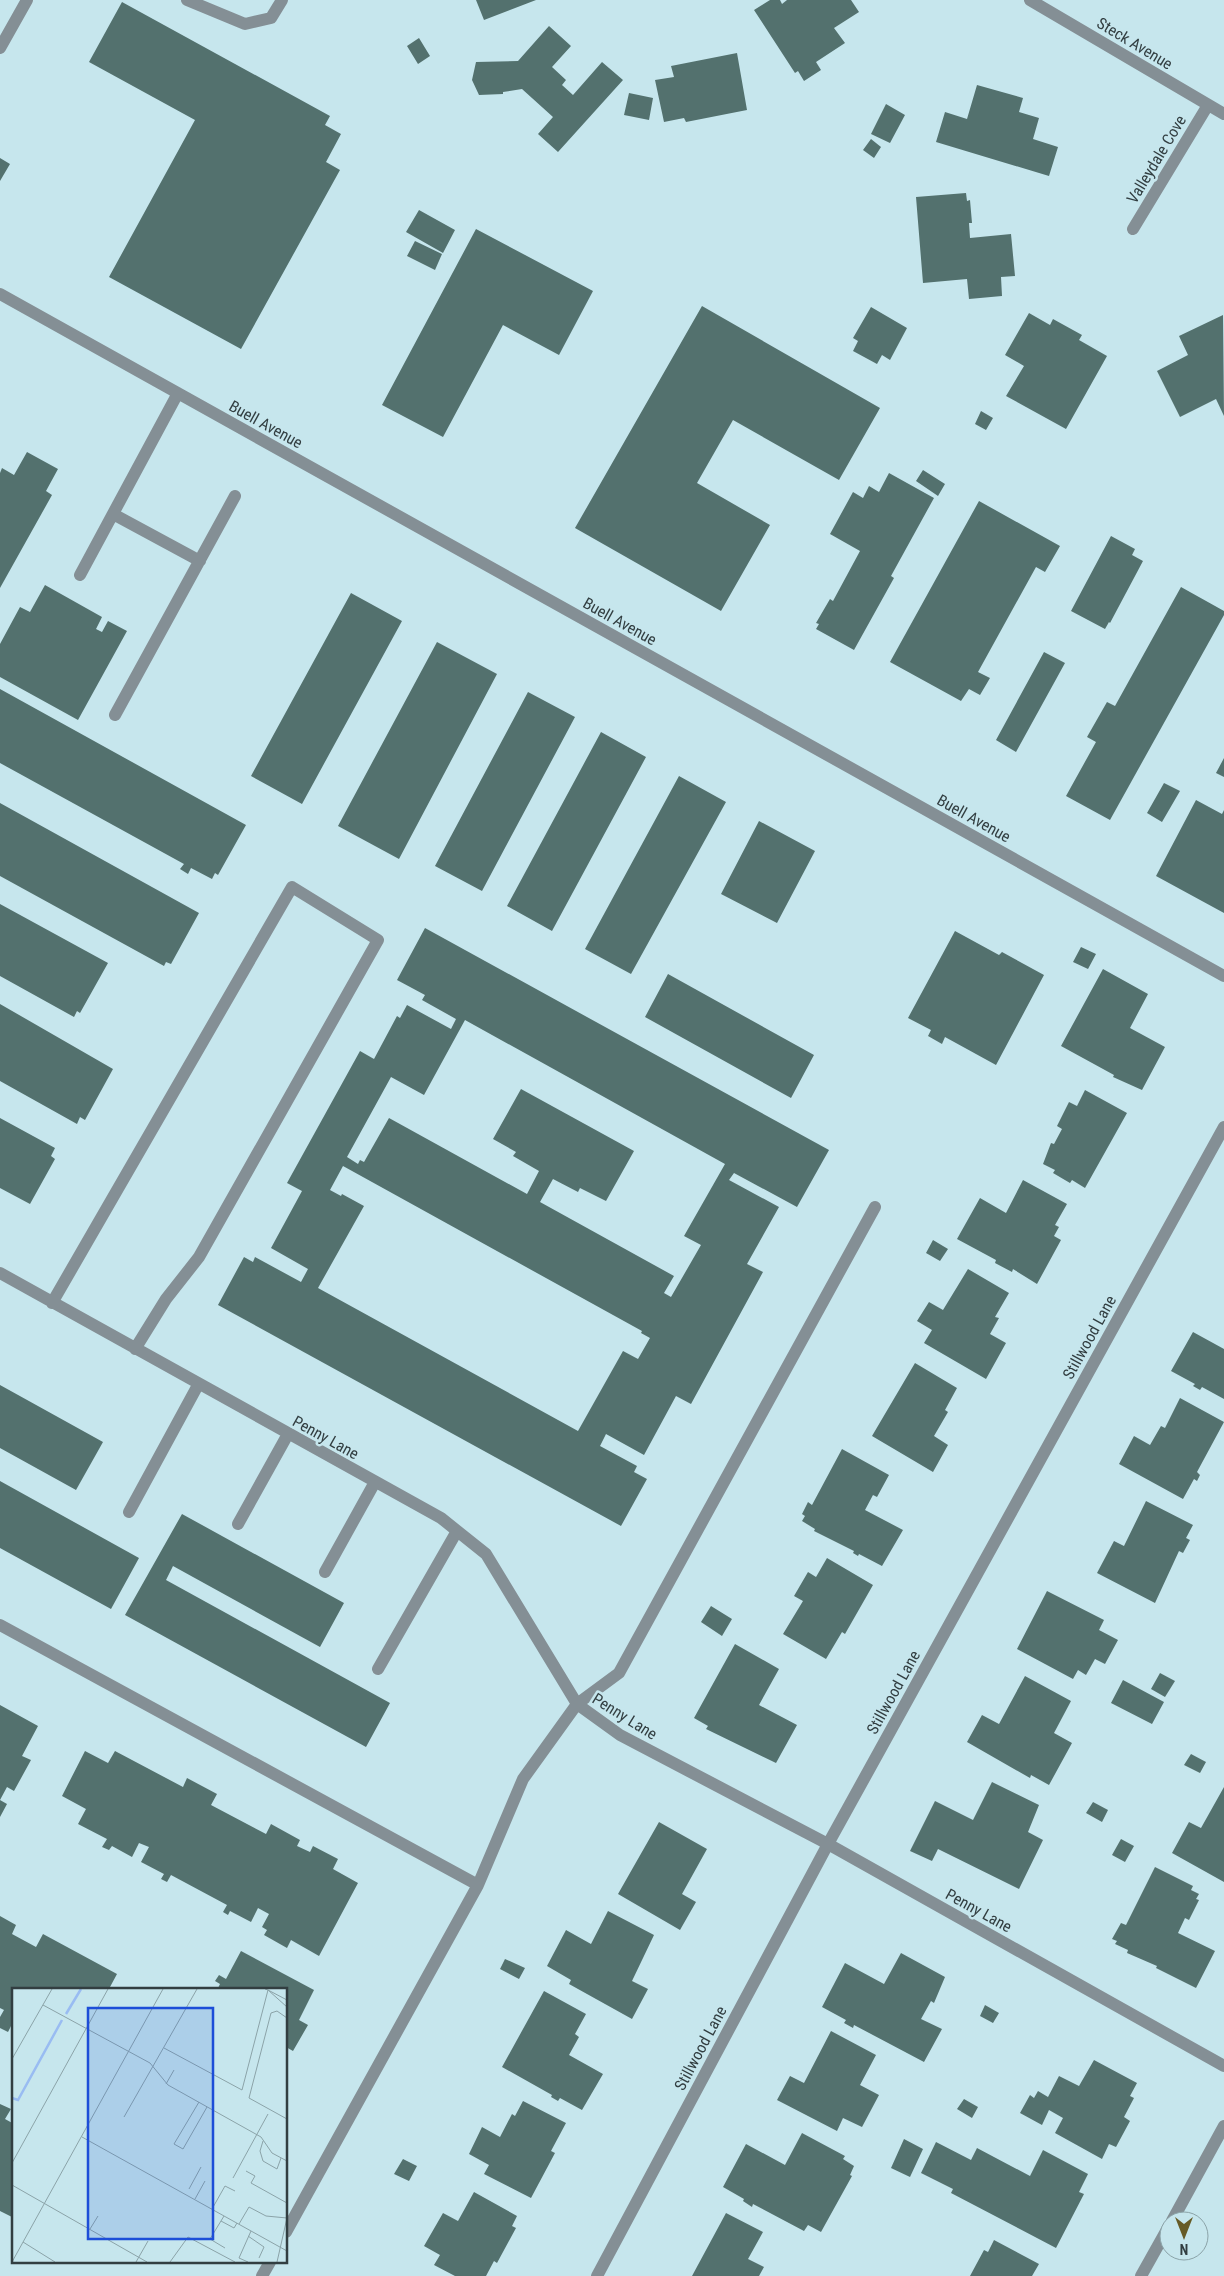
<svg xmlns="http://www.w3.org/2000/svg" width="1224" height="2276" font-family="'Roboto Condensed',sans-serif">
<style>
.building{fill:#53716e;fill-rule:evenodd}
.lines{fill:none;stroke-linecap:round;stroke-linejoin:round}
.minor{stroke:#848f95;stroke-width:12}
.labels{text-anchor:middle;stroke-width:5;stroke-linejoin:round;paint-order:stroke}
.street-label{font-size:16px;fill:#323e41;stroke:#c6e6ed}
.inset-river{fill:none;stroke:#99bcf2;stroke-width:2.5}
.inset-road{fill:none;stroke:#8ba3a8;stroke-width:1}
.view{fill:#1d4ed8;fill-opacity:0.15;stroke:#1d4ed8;stroke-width:2.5}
.inset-edge{fill:none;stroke:#323e41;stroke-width:2.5}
</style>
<rect width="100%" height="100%" fill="#c6e6ed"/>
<path class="building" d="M476,0H536L484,20Z
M770,0H780L782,4L787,0H851L859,12L834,28L845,43L816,62L821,70L804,81L798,71L795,73L754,10Z
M122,2L330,116L325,125L341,134L326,162L340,170L241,349L109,277L195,120L89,62Z
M549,26L571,46L552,67L566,80L562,85L573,95L602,62L623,80L558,152L538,134L553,117L522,89L503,92V94L479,95L472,80L476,62L518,61Z
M419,38L430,56L418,64L407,46Z
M737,53L747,110L686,122L684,118L664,122L655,80L674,77L671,66Z
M977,85L1023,98L1019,112L1039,118L1033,139L1058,147L1049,176L936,142L945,112L967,119Z
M629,93L653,98L649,120L624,115Z
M886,104L905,115L890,143L871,134Z
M871,139L881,147L874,158L863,150Z
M0,158L10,164L0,181Z
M966,193L967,201L970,200L972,223H969L970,238L1011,234L1015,276L1001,277L1002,296L969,299L967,279L923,283L916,197Z
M419,210L455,230L443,253L406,232Z
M476,229L593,291L559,355L503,325L443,437L382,405Z
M415,241L442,254L435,270L407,256Z
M702,306L880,408L839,480L733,420L697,483L770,525L721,611L575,528Z
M871,307L907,328L890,360L882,355L877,364L853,351L858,341L853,338Z
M1029,313L1050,325L1053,319L1082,335L1079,340L1107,356L1066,429L1006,396L1024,366L1005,355Z
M1223,315L1224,416L1216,399L1180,417L1157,371L1188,355L1179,336Z
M981,411L993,418L986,430L975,424Z
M27,452L58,469L46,491L52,495L0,588V473L2,468L14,475Z
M923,470L945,484L938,496L916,481Z
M889,473L934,498L891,576L894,578L854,650L816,629L819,624L816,623L830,599L833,601L860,551L830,534L853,492L863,498L869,486L879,492Z
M979,501L1060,546L1045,572L1036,567L978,672L990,678L980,695L969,689L961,701L890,662Z
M1111,536L1135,549L1132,555L1143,561L1110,623L1109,622L1105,629L1071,611Z
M45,585L102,617L96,629L102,632L108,621L127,631L78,720L0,677V644L20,607L30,612Z
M1181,587L1224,611V615L1110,820L1066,796L1096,742L1087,737L1107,702L1115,706Z
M351,593L402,621L302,804L251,776Z
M437,642L497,674L399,859L338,826Z
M1044,652L1065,663L1016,752L996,740Z
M0,689L246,825L218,875L215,873L212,879L191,868L188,874L180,869L184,864L0,763Z
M528,692L575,717L482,891L435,866Z
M601,732L646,757L552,931L507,906Z
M1224,758V777L1216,773Z
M679,776L726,802L631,974L585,949Z
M1164,783L1180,791L1162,822L1147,813Z
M1196,800L1222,814L1224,810V913L1156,876Z
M0,803L199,913L171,964L166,962L164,966L0,876Z
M759,821L815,851L777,923L721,894Z
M0,904L108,963L80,1013L77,1011L74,1017L0,976Z
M425,928L829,1150L797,1207L734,1173L729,1180L779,1207L747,1264L763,1272L691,1404L676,1396L644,1455L606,1434L600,1446L637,1466L634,1472L647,1479L621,1526L218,1305L244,1257L253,1262L255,1257L301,1282L308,1269L271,1248L302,1191L287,1183L360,1051L374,1059L397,1016L400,1018L407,1005L451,1029L456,1019L422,1000L425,995L397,980ZM465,1020L725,1164L684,1236L701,1245L671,1297L664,1293L674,1276L540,1202L553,1179L578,1192L580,1188L606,1201L634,1151L521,1089L493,1139L516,1152L513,1156L539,1171L527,1194L389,1118L364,1162L360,1160L358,1164L347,1157L391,1077L424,1095ZM343,1166L642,1331L641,1333L650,1338L638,1359L623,1351L578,1431L318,1288L364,1206L342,1194L341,1196L330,1190Z
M955,931L999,955L1002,952L1044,975L996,1065L945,1037L942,1044L928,1036L931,1030L908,1018Z
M1081,947L1096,954L1088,969L1073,962Z
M1103,969L1148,994L1130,1028L1165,1047L1142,1090L1113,1077L1114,1075L1061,1046Z
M668,974L814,1055L791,1098L645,1017Z
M0,1004L113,1069L85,1120L80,1117L77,1124L0,1081Z
M1085,1090L1127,1113L1085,1188L1072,1180L1070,1183L1053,1173L1055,1170L1043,1164L1051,1143L1054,1144L1062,1129L1057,1126L1069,1102L1077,1106Z
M0,1118L55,1148L51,1156L55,1159L30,1204L0,1188Z
M1023,1180L1067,1204L1055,1225L1059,1227L1054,1236L1061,1240L1037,1284L1013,1269L1012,1272L995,1263L996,1260L957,1239L980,1198L1006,1213Z
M933,1240L948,1249L940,1261L926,1253Z
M968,1269L1009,1293L995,1317L999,1318L990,1334L1006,1343L986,1379L924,1343L932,1330L917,1321L929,1302L943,1310Z
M1193,1332L1224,1349V1399L1202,1387L1200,1390L1193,1386L1195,1384L1171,1371Z
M915,1363L957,1388L945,1410L948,1412L934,1436L948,1445L933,1472L872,1436Z
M0,1385L103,1442L76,1490L0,1448Z
M1180,1398L1224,1422L1197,1472L1200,1475L1197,1481L1194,1479L1183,1499L1119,1464L1134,1436L1150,1445L1161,1426L1165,1428Z
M842,1449L889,1475L877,1497L873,1495L865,1510L903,1530L882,1566L859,1554L858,1556L853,1553L854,1551L814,1531L815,1529L802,1521L805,1516L802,1514L808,1502L812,1505Z
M0,1481L139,1558L111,1609L0,1548Z
M1146,1501L1193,1525L1186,1538L1190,1540L1183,1553L1179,1551L1155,1603L1097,1573L1114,1541L1124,1546Z
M182,1514L344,1603L320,1647L173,1566L166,1580L390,1703L366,1747L125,1615Z
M827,1558L873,1585L845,1634L842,1632L826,1659L783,1634L803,1601L794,1596L808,1572L816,1577Z
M1047,1591L1104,1620L1099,1630L1118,1640L1105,1664L1095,1659L1086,1675L1078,1670L1073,1679L1017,1649Z
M711,1606L732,1619L722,1636L701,1622Z
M735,1644L779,1669L759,1705L797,1725L776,1763L706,1729L708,1726L694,1718Z
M1160,1673L1175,1681L1165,1697L1151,1689Z
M1025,1676L1071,1701L1054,1733L1072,1743L1049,1785L1031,1775L1030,1778L967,1742L982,1715L999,1724Z
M1123,1680L1164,1702L1152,1724L1111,1703Z
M0,1705L38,1726L22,1756L31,1760L14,1791L7,1787L0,1800L7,1804L0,1817Z
M85,1751L108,1763L115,1751L183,1787L187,1778L217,1794L211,1805L266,1834L271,1824L300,1840L297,1846L310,1852L313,1846L338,1859L333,1869L358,1883L319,1956L291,1940L287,1948L264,1935L267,1930L262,1927L269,1914L258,1908L251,1922L230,1911L228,1915L223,1912L227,1905L171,1875L167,1882L161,1879L164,1874L141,1862L149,1847L139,1843L132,1857L112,1846L109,1850L102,1847L107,1839L78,1824L86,1809L62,1796Z
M1191,1754L1206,1762L1200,1773L1184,1765Z
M992,1782L1039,1805L1028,1832L1043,1840L1019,1889L938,1849L932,1861L910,1851L935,1801L973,1820Z
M1224,1787V1882L1172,1853L1189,1822L1201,1828Z
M1093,1802L1108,1810L1102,1822L1086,1813Z
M659,1822L707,1849L682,1894L696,1902L680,1930L618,1894Z
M1121,1839L1134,1846L1125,1862L1112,1855Z
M1155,1867L1193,1886L1191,1890L1199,1894L1196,1899L1199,1900L1189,1920L1185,1918L1178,1933L1215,1951L1196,1988L1156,1968L1157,1966L1127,1953L1128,1950L1115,1944L1117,1941L1112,1939L1121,1923L1126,1925Z
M608,1911L654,1935L632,1981L648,1989L632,2019L569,1984L571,1980L547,1966L566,1930L591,1944Z
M0,1916L16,1925L12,1934L36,1947L43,1934L117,1974L110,1987L116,1990H14V2028L11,2026L8,2032L0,2028V2017L4,2010L0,2008Z
M241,1951L314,1990L299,2020L308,2025L293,2051L286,2047V1990H217L220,1984L215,1981L219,1975L226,1979Z
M901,1953L945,1977L934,2003L931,2001L921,2019L942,2029L924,2062L854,2025L853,2028L844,2023L846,2020L822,2007L845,1963L884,1984Z
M505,1959L525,1968L519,1979L500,1969Z
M544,1991L586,2014L575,2034L579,2037L569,2055L603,2074L582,2110L560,2098L558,2101L551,2097L552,2095L502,2067Z
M985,2005L999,2013L993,2023L980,2016Z
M831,2031L876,2055L860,2085L879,2095L862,2127L843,2118L837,2131L777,2100L790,2076L804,2083Z
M1094,2060L1137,2083L1130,2096L1134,2098L1124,2117L1130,2121L1116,2147L1109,2144L1102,2159L1055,2133L1063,2118L1049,2110L1042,2125L1020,2113L1030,2095L1034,2098L1038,2091L1048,2097L1059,2076L1079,2086Z
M964,2099L978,2107L972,2118L957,2109Z
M523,2101L566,2123L551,2151L555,2153L531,2198L484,2174L489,2165L469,2154L482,2127L500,2137L512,2114L515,2116Z
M0,2104L11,2109L5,2119L14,2124V2218L0,2211Z
M802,2133L845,2156L843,2159L854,2166L850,2175L852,2176L821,2232L808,2225L804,2231L753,2204L752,2207L743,2201L744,2199L723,2187L746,2144L785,2165Z
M904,2139L923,2149L910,2177L891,2168Z
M936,2142L971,2160L977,2148L1030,2176L1043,2150L1088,2174L1079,2192L1084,2194L1056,2248L951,2193L953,2189L921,2173Z
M403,2159L417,2166L409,2181L394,2174Z
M474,2192L517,2216L512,2226L516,2228L497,2263L494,2261L486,2276H455L434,2265L440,2255L424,2246L443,2213L458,2221Z
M726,2213L763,2232L748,2259L764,2267L759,2276H692Z
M994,2240L1039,2264L1032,2276H970L984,2250L988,2252Z"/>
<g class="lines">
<path class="minor" d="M187,0L245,24L271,18L282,0
M1030,0L1224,114
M0,48L27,0
M1133,229L1208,105
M0,294L1224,976
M113,514L200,561
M80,575L178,393
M115,715L235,496
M0,1273L441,1518L486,1554L577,1704L620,1735L828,1844L1224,2066
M52,1303L292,887L378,940L199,1257L166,1299L135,1349
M129,1512L198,1385
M238,1524L288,1434
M325,1572L375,1482
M0,1625L478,1885
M378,1669L457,1531
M1172,2221L1224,2126
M286,2232L478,1885L523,1779L577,1704L619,1673L875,1207
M262,2276L270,2262
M597,2276L828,1844L1224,1127
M1141,2276L1169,2226"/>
</g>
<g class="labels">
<g class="street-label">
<text transform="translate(1135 43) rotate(31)" y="6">Steck Avenue</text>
<text transform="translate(1156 159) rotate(-59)" y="6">Valleydale Cove</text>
<text transform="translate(266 424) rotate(29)" y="6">Buell Avenue</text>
<text transform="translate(620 621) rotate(29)" y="6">Buell Avenue</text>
<text transform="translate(974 818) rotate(29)" y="6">Buell Avenue</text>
<text transform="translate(1089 1337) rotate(-61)" y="6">Stillwood Lane</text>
<text transform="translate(326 1437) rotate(29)" y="6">Penny Lane</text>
<text transform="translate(893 1692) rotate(-61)" y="6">Stillwood Lane</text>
<text transform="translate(625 1716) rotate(32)" y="6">Penny Lane</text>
<text transform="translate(979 1910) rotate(29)" y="6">Penny Lane</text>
<text transform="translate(700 2048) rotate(-62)" y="6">Stillwood Lane</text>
</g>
</g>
<g transform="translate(12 1988)">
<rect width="275" height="275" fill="#c6e6ed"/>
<path class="inset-river" d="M54,26L69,1M0,110L6,112L50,32"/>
<path class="inset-road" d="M275,12L256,2L275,19M31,17L138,75L156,97L249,149L260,165L275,173M275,30L265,23L259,25L237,110L275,131M152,60L230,102L256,2L253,1M0,71L40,1M154,96L162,82M187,114L162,156L171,161L195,119M112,129L185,1M70,149L275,263M251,153L248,163L251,173L265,181L269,170M0,175L96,1M234,183L243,188L239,195L275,215M221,190L256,126M0,197L135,274M177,201L189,179M183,211L193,193M200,221L213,198L223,203M212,228L198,251L213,260M209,233L222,240L225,235M227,236L237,219L254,228L275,230M78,241L86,228M236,248L252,259L247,270M11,254L43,274M0,274L151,1M124,274L136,253M158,274L176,249L223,274M236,274L227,270L239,243M265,274L275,230"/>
<path class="view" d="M76,20H201V251H76Z"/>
<rect width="275" height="275" class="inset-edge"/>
</g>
<g transform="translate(1184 2236) rotate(180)"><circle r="24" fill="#c6e6ed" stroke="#8ba3a8"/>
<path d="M0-4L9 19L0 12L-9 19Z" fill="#665b27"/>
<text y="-8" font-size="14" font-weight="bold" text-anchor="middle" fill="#323e41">N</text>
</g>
</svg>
